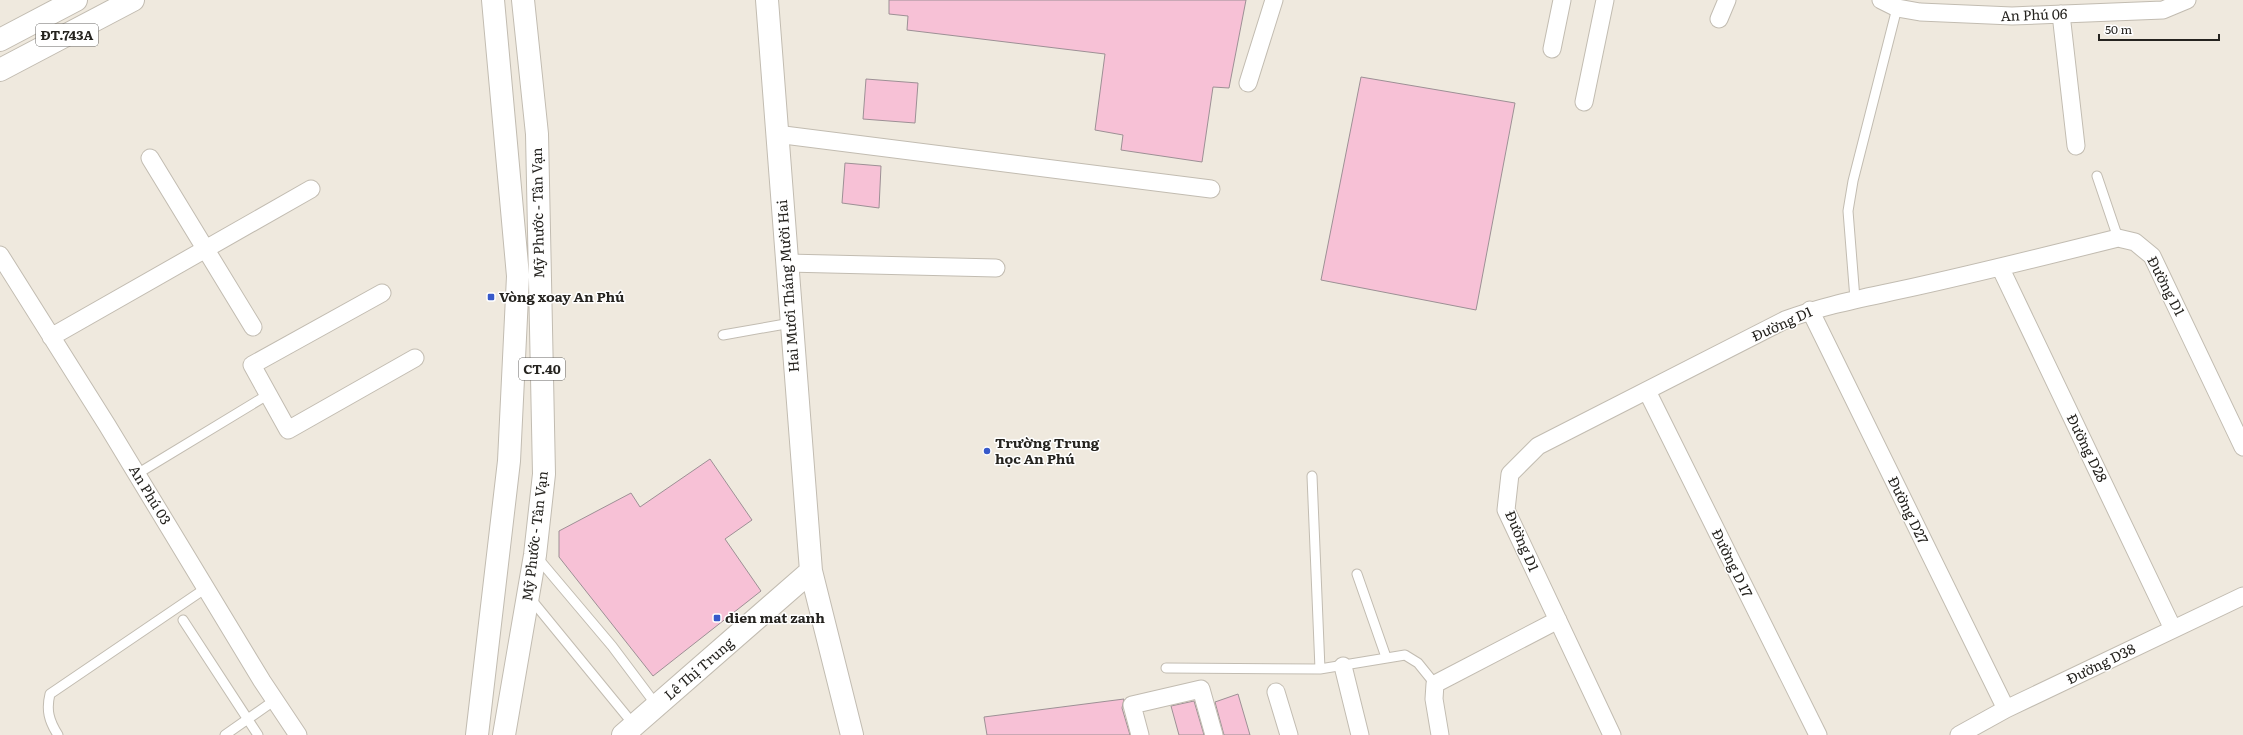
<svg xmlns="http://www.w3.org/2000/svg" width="2243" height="735" font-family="Literata,serif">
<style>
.building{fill:#f7c1d6;stroke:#9d9095}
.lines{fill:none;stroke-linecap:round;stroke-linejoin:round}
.lane-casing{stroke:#c2bcb1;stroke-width:11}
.street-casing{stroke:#c2bcb1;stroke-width:19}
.secondary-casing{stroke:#c2bcb1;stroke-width:24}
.primary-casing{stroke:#c2bcb1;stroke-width:24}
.lane{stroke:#fff;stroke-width:9}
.street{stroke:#fff;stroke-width:17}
.secondary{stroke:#fff;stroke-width:22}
.primary{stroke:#fff;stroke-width:22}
.poi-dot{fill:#3759ca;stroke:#fff;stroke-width:1.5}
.labels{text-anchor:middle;stroke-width:3;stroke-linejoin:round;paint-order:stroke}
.shield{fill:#fff;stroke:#666562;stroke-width:1}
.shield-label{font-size:13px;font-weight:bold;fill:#25231f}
.street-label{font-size:14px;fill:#25231f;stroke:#fff}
.poi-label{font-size:14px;font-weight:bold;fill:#25231f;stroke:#fff;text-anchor:start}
</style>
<rect width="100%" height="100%" fill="#efe9de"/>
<path class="building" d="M889,0H1246L1229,88L1213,87L1202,162L1121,150L1123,135L1095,130L1105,54L907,30L908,16L889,14Z
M1361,77L1515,103L1476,310L1321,280Z
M866,79L918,83L915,123L863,119Z
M845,163L881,166L879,208L842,203Z
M710,459L752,520L725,539L761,591L653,676L559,557V531L631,493L640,507Z
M1238,694L1250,735H1224L1215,702Z
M1124,699L1122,708L1130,735H987L984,717Z
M1194,701L1204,735H1179L1171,706Z"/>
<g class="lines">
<defs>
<path id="lane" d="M2097,176L2118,238
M1855,299L1848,211L1853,181L1897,8
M723,335L791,323
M137,474L269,394
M1312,476L1320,669
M536,556L612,646L657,706
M1357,574L1386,657
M530,598L634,725
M183,620L258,735
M1166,668L1320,669L1405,655L1418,663L1435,684
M58,735C49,721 46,710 50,694L206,588
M225,735L275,700"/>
<path id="street" d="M1881,0L1897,8L1920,12L2012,16L2163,10L2187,0
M2061,14L2076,146
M1719,19L1727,0
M1552,49L1562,0
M1248,83L1274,0
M1584,102L1605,0
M776,134L1211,189
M150,158L253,327
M0,255L107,425L262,681L298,735
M787,263L996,268
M2000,267L2173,629
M382,293L252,365L288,430L415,358
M1810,310L2006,709
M51,337L311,189
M1647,391L1818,735
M1343,666L1360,735
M1276,692L1289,735
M1140,735L1132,705L1201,689L1214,735
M1440,735L1434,699L1435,684L1558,620
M1612,735L1506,510L1510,474L1538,446L1785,320C1827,304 1870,297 1914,287C1982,272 2050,255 2118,238L2135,242L2152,256L2243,447
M1959,735L2006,709L2243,596"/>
<path id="secondary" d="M767,0L811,571L852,735
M623,735L811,571"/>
<path id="primary" d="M0,40L76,0
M0,70L133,0
M477,735L509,461L518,276L493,0
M504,735L535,555L544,474L537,134L523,0"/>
</defs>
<use href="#lane" class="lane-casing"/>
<use href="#street" class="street-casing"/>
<use href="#secondary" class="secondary-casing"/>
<use href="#primary" class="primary-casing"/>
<use href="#lane" class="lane"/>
<use href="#street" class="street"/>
<use href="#secondary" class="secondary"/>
<use href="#primary" class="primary"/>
</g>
<g class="poi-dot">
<rect x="487" y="293" width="8" height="8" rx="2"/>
<circle cx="987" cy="451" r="4"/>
<rect x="713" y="614" width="8" height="8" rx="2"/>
</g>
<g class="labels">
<g class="shield">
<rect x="36" y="24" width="62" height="22" rx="3"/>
<rect x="519" y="358" width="46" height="22" rx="3"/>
</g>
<g class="shield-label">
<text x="67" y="40">ĐT.743A</text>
<text x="542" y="374">CT.40</text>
</g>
<g class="street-label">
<text transform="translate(2034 15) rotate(-2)" y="5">An Phú 06</text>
<text transform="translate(538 213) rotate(-91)" y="5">Mỹ Phước - Tân Vạn</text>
<text transform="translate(788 286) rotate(-94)" y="5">Hai Mươi Tháng Mười Hai</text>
<text transform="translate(2166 286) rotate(63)" y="5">Đường D1</text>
<text transform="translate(1782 324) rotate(-24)" y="5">Đường D1</text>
<text transform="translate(2087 448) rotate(64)" y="5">Đường D28</text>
<text transform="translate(150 495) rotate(59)" y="5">An Phú 03</text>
<text transform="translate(1908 510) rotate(64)" y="5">Đường D27</text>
<text transform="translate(535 536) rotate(-83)" y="5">Mỹ Phước - Tân Vạn</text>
<text transform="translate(1522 541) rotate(67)" y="5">Đường D1</text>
<text transform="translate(1732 563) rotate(64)" y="5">Đường D 17</text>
<text transform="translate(2101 664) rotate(-26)" y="5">Đường D38</text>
<text transform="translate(699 669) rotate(-41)" y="5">Lê Thị Trung</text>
</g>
<g class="poi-label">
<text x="499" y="302">Vòng xoay An Phú</text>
<text x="995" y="448">Trường Trung<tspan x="995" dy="16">học An Phú</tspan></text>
<text x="725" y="623">dien mat zanh</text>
</g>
</g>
<path d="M2099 34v6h120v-6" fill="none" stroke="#25231f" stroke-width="2"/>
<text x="2105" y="34" font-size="12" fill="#25231f" stroke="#ffffff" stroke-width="3" paint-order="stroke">50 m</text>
</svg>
